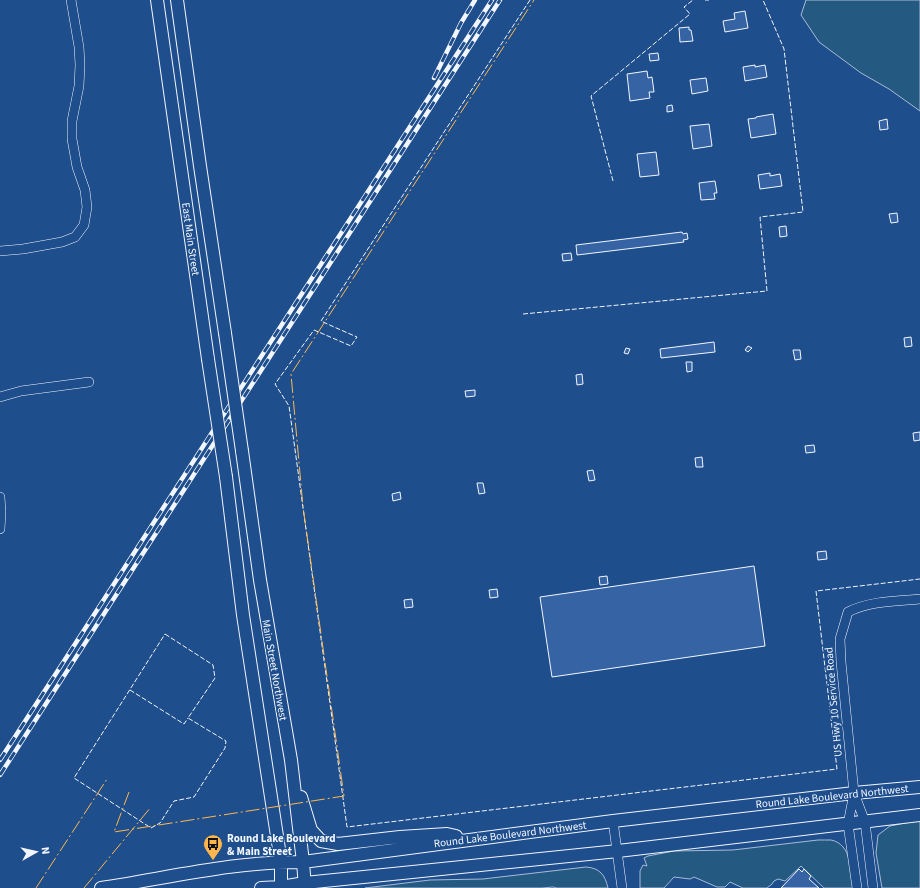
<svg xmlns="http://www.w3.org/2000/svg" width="920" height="888" font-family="'Source Sans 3',sans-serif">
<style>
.green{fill:#245a82;stroke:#a8bbd7}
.building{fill:#3563a3;stroke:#f2f6ff}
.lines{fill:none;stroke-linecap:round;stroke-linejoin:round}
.minor-casing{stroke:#f2f6ff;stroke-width:10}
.secondary-casing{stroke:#f2f6ff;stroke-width:14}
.minor{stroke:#1f4e8c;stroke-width:9}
.secondary{stroke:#1f4e8c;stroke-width:12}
.rail-casing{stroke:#f2f6ff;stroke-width:4.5}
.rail{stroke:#1f4e8c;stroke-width:3;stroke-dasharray:9;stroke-linecap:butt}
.secondary-bridge-casing{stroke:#f2f6ff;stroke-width:14;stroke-linecap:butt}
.secondary-bridge{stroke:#1f4e8c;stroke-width:12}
.fence{stroke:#f2f6ff;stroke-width:1;stroke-dasharray:5 2;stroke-linecap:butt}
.power{stroke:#ffb74d;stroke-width:1;stroke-dasharray:14 3 2 3;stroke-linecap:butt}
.labels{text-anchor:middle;stroke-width:3;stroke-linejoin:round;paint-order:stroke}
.street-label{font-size:11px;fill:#f2f6ff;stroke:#1f4e8c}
.poi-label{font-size:11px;font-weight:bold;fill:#f2f6ff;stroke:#1f4e8c;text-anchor:start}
</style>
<rect width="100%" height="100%" fill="#1f4e8c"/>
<path class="green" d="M806,0H920V111L889,89L861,73L819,42L801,15Z
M915,821H920V888H882L876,853L878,835L890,826Z
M818,840C822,840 827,840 831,840C852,844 851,872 853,888H824L801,866L785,881L778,879L774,881L772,884L767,888H743L730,882L725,887H717L694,877L690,879L674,877L664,888H640V871L643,865L647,866L644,858L648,856L674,851L733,850Z
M586,867C600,868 605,875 608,888H557L553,887L542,888H365L430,880L483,879Z"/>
<path class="building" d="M745,11L748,28L725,32L723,21L735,19L734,13Z
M689,27V30H691L693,41L680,42L679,28Z
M658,53L659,60L650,61L649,54Z
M755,65V67L765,65L767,77L745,81L743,67Z
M647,71L648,78L652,77L654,92H649L650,98L630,101L627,74Z
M706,78L708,91L692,94L690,80Z
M672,105L673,111L667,112V106Z
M773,114L776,134L751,138L748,119L756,118V117Z
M887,119L888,129L880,130L879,121Z
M709,124L712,146L693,149L690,126Z
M656,152L659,175L640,177L637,154Z
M770,173V176L780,174L782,186L760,189L758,175Z
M715,181L717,193H714L715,199L701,200L699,183Z
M897,213L898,222L891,223L889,214Z
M786,226L787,236L780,237L779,227Z
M682,232L683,234L687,233L688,239L683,240L684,242L577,255L576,245Z
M571,253L572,260L563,261L562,254Z
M911,337L912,346L905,347L904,338Z
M714,342L715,352L661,358L660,349Z
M748,346L752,348L748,352L745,350Z
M626,348L630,349L628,354L624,353Z
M793,350H800L801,359L795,360Z
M686,362H692V371L687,372Z
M582,374L583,384L577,385L576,375Z
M475,390V396L466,397L465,391Z
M920,432V440L914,441L913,433Z
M814,445L815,452L806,453L805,446Z
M702,457L703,467H696L695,458Z
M593,470L595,480L589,481L587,471Z
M477,483H483L485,493L479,494Z
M400,492L401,499L393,501L392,494Z
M826,551L827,559L818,560L817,552Z
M754,566L765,646L552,677L540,597Z
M607,576L608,584L600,585L599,577Z
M497,589L498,597L490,598L489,590Z
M412,599L413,607L405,608L404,600Z
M799,869L802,872L804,869L811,876L809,879L819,888H781Z"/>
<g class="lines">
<defs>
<path id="minor" d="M0,251L23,249L62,242L75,237L84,225L87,207L85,190L77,167L72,139V121L79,86L80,65L79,47L71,0
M0,397L21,391L89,382
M0,497L1,512L0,529
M854,793L848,824L857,888
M613,821L622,888
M873,888L865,822L854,793L841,662L840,639L848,612C869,601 897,601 920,599"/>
<path id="secondary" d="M157,0L208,359
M177,0L200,166L225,333
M242,451L260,580L291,760L303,862L305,888
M226,477L243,615L281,862V888
M301,797L311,830L321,841L338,844L400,837L447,834L456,836
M101,888C168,878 236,861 303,862L613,821L854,793L920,787
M261,888L281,887L305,883L618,851L920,815"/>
</defs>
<use href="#minor" class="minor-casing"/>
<use href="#secondary" class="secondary-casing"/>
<use href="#minor" class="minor"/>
<use href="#secondary" class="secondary"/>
<defs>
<path id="rail" d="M434,78L461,23L475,0
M0,760L492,0
M0,775L500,0"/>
</defs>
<use href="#rail" class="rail-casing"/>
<use href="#rail" class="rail"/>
<defs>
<path id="secondary-bridge" d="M225,333L242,451
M208,359L226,477"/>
</defs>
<use href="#secondary-bridge" class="secondary-bridge-casing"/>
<use href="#secondary-bridge" class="secondary-bridge"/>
<path class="fence" d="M530,0L321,321L334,327L357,337L351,346L314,330L275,384L289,406L347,827L837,769L816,591L920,579
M705,0H709
M613,181L591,96L690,14L684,7L693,0
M523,314L767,291L760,217L803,212L784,49L763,0
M165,634L213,665L215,678L188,718L226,741L225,748L194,797L174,801L160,823L151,828L74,778Z
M130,690L184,724L188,718"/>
<path class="power" d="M129,792L114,832L344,796L303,507L291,374L534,0
M36,888L107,779
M84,888L151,807"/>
</g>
<defs>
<symbol id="bus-pin" viewBox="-11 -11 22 30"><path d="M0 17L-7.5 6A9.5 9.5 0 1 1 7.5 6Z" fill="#ffb74d" stroke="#1f4e8c"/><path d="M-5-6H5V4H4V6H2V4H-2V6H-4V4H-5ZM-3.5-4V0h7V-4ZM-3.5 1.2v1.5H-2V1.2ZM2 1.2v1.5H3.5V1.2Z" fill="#111"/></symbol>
</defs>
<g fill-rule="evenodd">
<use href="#bus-pin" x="202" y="833" width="22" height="30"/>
</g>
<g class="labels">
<g class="street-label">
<text transform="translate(191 239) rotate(82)" y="4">East Main Street</text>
<text transform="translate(275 670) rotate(80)" y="4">Main Street Northwest</text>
<text transform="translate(833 702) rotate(-95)" y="4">US Hwy 10 Service Road</text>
<text transform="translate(832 796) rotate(-6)" y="4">Round Lake Boulevard Northwest</text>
<text transform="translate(510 834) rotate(-7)" y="4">Round Lake Boulevard Northwest</text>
</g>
<g class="poi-label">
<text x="227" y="842">Round Lake Boulevard<tspan x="227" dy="13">&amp; Main Street</tspan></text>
</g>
</g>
<g transform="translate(36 852) rotate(82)" stroke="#1f4e8c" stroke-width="3" paint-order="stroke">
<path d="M0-3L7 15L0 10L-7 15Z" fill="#f2f6ff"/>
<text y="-6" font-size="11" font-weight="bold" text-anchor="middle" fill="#f2f6ff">N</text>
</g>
</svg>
